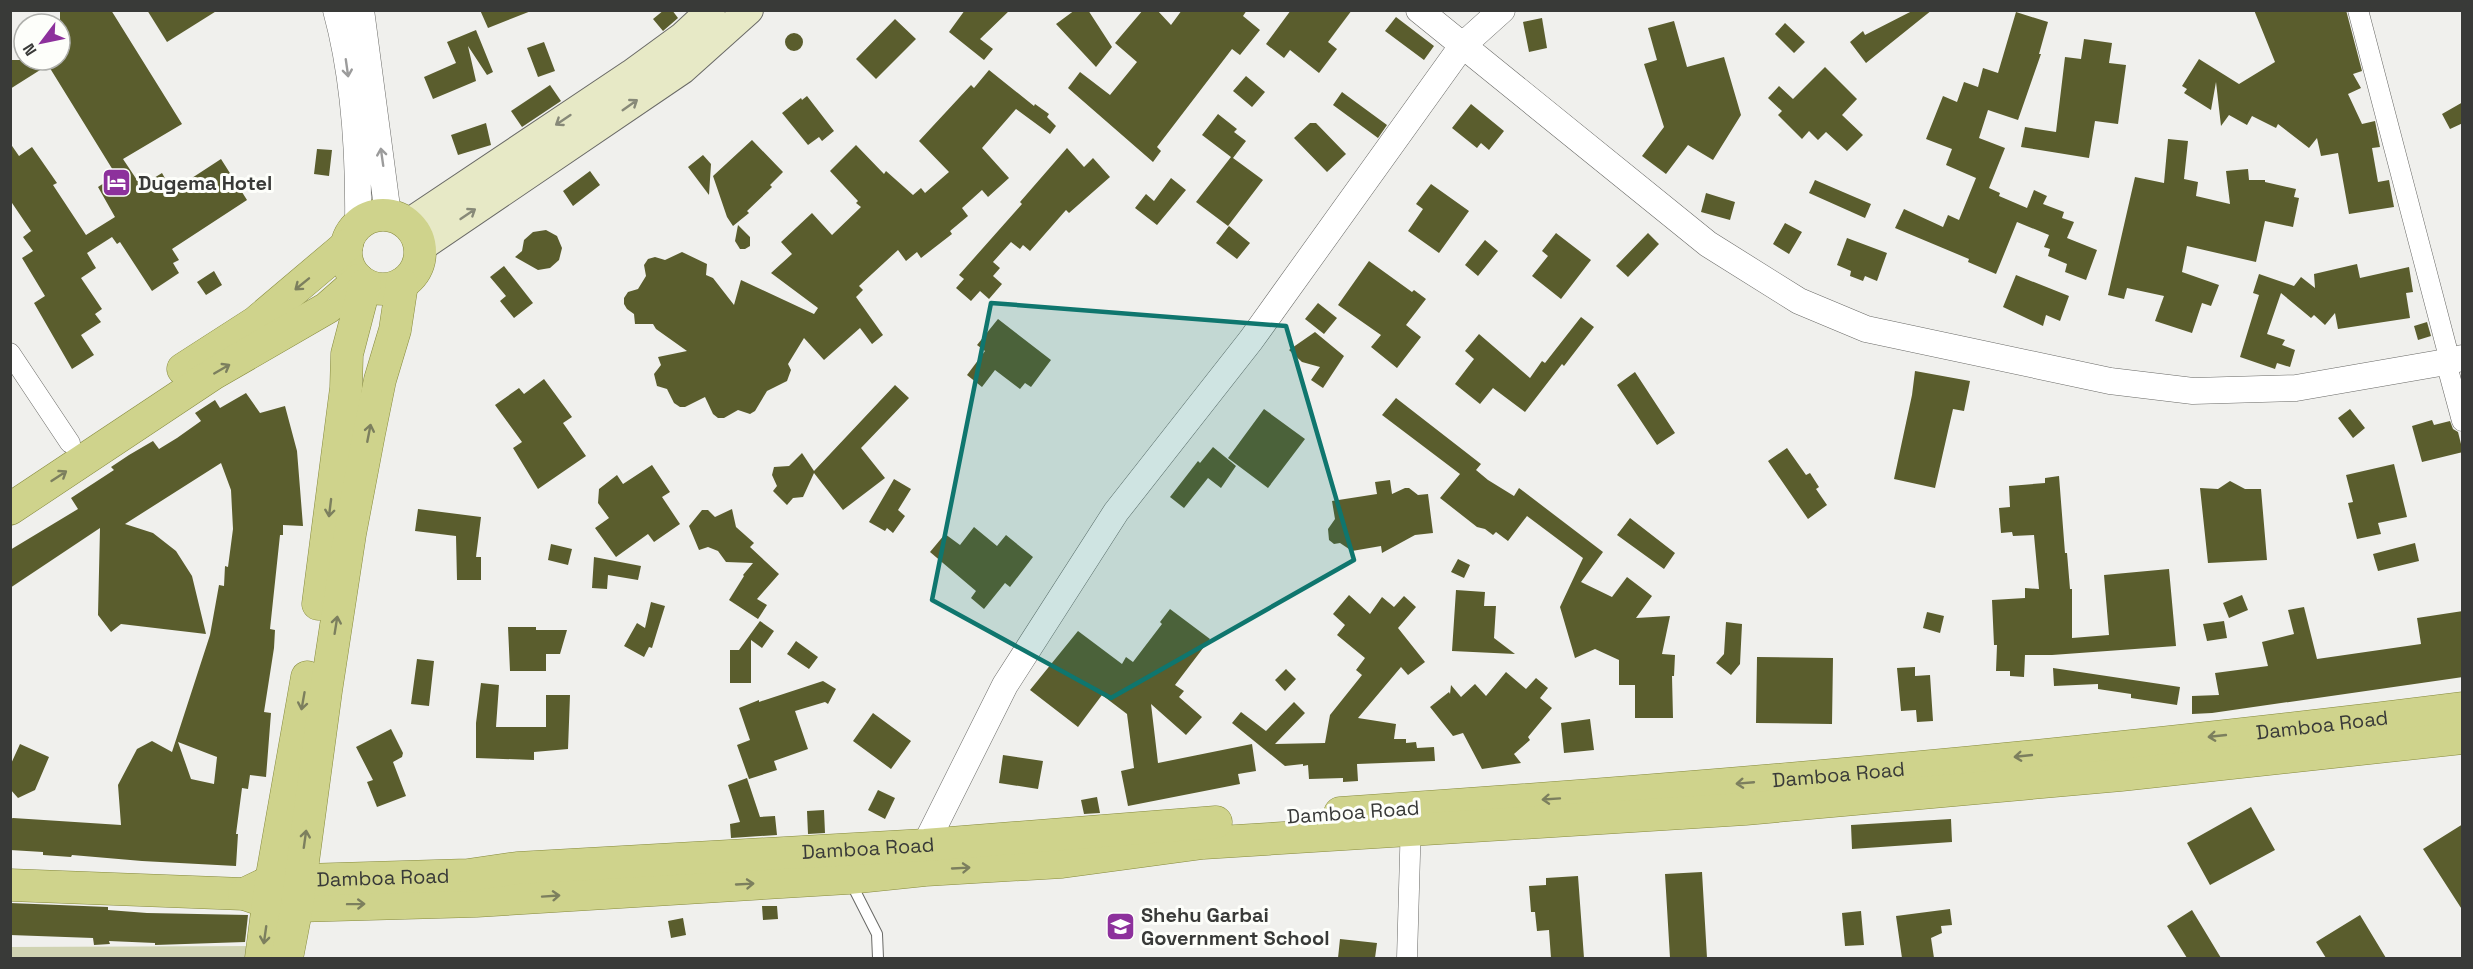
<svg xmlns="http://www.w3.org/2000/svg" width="2473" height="969" font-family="'Space Grotesk',sans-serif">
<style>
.green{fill:#d0d3b2}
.building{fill:#5a5d2d;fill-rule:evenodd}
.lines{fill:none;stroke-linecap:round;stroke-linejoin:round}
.service-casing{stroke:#696966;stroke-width:12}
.minor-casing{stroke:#696966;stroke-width:21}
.tertiary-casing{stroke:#696966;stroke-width:27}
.secondary-casing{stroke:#696966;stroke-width:30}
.primary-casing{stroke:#868a3d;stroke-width:33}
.service{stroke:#fff;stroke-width:10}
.minor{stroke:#fff;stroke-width:20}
.tertiary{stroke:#fff;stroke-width:26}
.secondary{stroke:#e7e9c6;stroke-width:28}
.primary{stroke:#cfd38c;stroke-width:32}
.oneway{stroke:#9c9c9c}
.oneway2{stroke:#878978}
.oneway3{stroke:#7c7f5e}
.marked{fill:#0f766e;fill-opacity:0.2;stroke:#0f766e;stroke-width:4.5;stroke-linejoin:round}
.labels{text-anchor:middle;stroke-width:6;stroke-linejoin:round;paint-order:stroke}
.poi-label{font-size:20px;font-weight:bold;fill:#393a38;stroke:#fdfefa;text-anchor:start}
.street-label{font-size:20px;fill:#393a38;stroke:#fdfefa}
</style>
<rect width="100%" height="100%" fill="#f0f0ed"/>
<path class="green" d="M263,946L261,958H11L10,947Z"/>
<path class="building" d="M60,10H111L182,124L123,159L141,186L162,173L172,191L221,159L247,200L172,249L179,260L173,263L179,273L152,291L120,242L117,244L112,237L87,253L96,268L81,278L102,309L95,314L101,322L81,335L94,355L72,369L34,303L45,296L22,258L33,251L23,237L31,231L10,200V143L19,156L32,147L57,183L53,185L86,235L115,217L98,187L116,175L48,65L10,89V60H60Z
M147,10H218L167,42Z
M480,10H530L531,11L488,28Z
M664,10H672L678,18L663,31L653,19Z
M965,10H1010L980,39L993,49L984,60L949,32Z
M1075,10H1088L1112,47L1096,67L1056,24Z
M1143,10H1157L1171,25L1182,10H1247L1243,16L1260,30L1240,55L1232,49L1157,147L1161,151L1153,162L1068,88L1080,72L1110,95L1137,62L1115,43Z
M1291,10H1352L1328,42L1337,49L1319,73L1290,50L1284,58L1266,44Z
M1914,10H1932L1866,63L1850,42L1863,31L1865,35Z
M2254,10H2346L2362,71L2353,74L2361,88L2348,94L2362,124L2375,121L2380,147L2372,148L2378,182L2389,180L2394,207L2349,214L2338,153L2321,156L2317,138L2309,148L2278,124L2276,128L2252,116L2247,125L2229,115L2221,126L2216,82L2211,110L2184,93L2187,89L2182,86L2199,59L2239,84L2275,62Z
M2016,12L2048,22L2039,54H2041L2018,120L1988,110L1979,138L2005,148L1989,188L2000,193L1999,196L2027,208L2034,190L2047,196L2043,204L2064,212L2062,218L2074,222L2067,238L2097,250L2086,280L2065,272L2067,264L2048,256L2050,249L2044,247L2049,235L2017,222L1996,274L1968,262L1969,259L1895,228L1904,209L1943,227L1948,215L1959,220L1976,178L1946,165L1952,149L1926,139L1943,96L1957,102L1964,82L1978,87L1983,68L1998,73Z
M1396,17L1434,46L1424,60L1385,31Z
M1542,18L1547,48L1529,52L1523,22Z
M895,19L916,39L876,79L856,59Z
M1674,21L1687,67L1724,57L1741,115L1713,160L1688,145L1666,174L1642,156L1664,127L1644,64L1657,60L1648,28Z
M1785,23L1805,42L1794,53L1775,34Z
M476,30L493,72L487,75L468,46L476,81L433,99L424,77L456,63L447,42Z
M785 42a9 9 0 1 1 18 0a9 9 0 1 1-18 0Z
M2084,39L2112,43L2109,63L2126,65L2118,124L2095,121L2089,158L2021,147L2025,127L2056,132L2065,57L2081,59Z
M544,42L555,71L538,77L527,48Z
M1825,67L1857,99L1842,115L1863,135L1847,151L1826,132L1818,140L1809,131L1802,139L1778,115L1782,111L1768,98L1779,86L1793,99Z
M989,70L1034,106L1035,104L1049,114L1047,117L1056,126L1050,134L1016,109L982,148L1009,178L988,197L982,190L962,208L968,216L950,231L952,234L921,258L917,252L906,261L898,250L859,286L863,290L856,297L883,335L872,344L860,328L824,360L804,338L788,364L791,370L787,381L767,391L755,411L750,414L738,410L724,418H718L713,414L705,397L685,407H680L674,403L667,389L657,386L654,374L661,365L658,357L687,351L656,329L653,324H635L634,314L627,309L624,304V298L628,292L638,289L646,276L644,265L648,259L655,257L665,260L682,252L707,264L706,275L713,278L734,305L741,280L814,314L818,308L771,273L792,254L781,242L812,213L832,235L861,207L856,203L858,201L830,171L856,145L884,174L886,171L913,195L921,188L925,193L949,172L919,141L971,85L974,88Z
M1246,76L1265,92L1252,107L1233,91Z
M550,85L561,101L522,127L511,111Z
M1342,92L1387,125L1378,138L1333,105Z
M807,96L834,131L822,141L819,137L808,145L782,113L801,98L802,100Z
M2463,102V123L2450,129L2442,114Z
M1471,104L1504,131L1489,150L1481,143L1477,148L1452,128Z
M1218,114L1237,129L1234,132L1246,141L1233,158L1263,180L1228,226L1196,202L1231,157L1202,135Z
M486,123L491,145L458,155L451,135Z
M1310,123H1316L1346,154L1327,172L1294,138Z
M2168,139L2188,141L2184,179L2198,182L2196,196L2230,204L2226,171L2248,169L2249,180H2265V182L2296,189L2294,197L2299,198L2293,227L2265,221L2256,262L2187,246L2182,272L2219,285L2211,306L2202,303L2192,333L2155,321L2164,296L2127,288L2124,299L2108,295L2135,177L2164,183Z
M752,140L783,172L770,185L772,187L747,211L749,213L733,226L727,217L713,176Z
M1067,148L1084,167L1093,158L1110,177L1069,213L1066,210L1030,251L1023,245L1020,249L1011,242L993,262L1000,268L993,276L1002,284L989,299L980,291L971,301L956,288L964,279L959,275L1022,204L1020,202Z
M317,149L332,150L329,176L314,174Z
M703,155L711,164L709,195L688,167Z
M590,171L600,185L573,206L563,191Z
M1171,178L1186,190L1157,225L1135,208L1146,194L1154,201Z
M1815,180L1871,204L1865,218L1809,193Z
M1431,184L1469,211L1439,253L1408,231L1423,209L1416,204Z
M1706,193L1735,202L1730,220L1701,212Z
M1785,223L1802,232L1789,254L1773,244Z
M738,225L750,237V246L745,249H740L735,241Z
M1229,226L1250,243L1237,259L1216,243Z
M546,230L557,236L562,248L559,260L550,268L538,270L515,257L522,251L524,240L533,232Z
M1556,233L1591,260L1561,299L1532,276L1548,256L1542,251Z
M1648,233L1659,244L1628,277L1616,266Z
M1847,238L1887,253L1877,281L1865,276L1863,281L1850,276L1851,271L1837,265Z
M1485,240L1498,251L1478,276L1465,265Z
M1369,261L1412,292L1414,290L1426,299L1406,325L1421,337L1397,368L1371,347L1381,335L1338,305Z
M2357,264L2360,278L2409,267L2413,292L2406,293L2410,318L2338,329L2335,313L2325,325L2314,315L2311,318L2281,293L2267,334L2285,340L2282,345L2295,350L2290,367L2277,363L2275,369L2240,357L2259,295L2253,293L2259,274L2294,286L2301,277L2315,288L2314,274Z
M504,266L533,303L514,318L500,301L506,296L490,277Z
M214,271L222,285L206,295L197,282Z
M2016,275L2069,296L2060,321L2046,315L2043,326L2003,307Z
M1318,303L1337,318L1324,334L1305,319Z
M1581,317L1594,327L1564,366L1562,364L1525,412L1493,388L1480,404L1455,384L1474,359L1465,351L1479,334L1530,378L1542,361L1545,363Z
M998,319L1051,360L1031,387L1025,383L1020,389L995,370L982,387L967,375L985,351L977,345Z
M2427,322L2431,336L2418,340L2414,326Z
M1315,332L1344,356L1323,388L1311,380L1320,367L1302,362L1289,350Z
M1915,371L1970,381L1964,411L1953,409L1935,488L1894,479L1912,395Z
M1635,372L1675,433L1657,445L1617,385Z
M544,379L572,417L563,423L586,456L538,489L513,448L522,442L495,405L519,388L524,394Z
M895,385L909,398L861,448L885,478L843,510L814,473L803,497L793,498L787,505L773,491L777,486L772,475L774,467L789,466L802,453L814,471Z
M246,393L260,413L285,406L297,451L303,526L283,525V535H280L270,629L275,630L274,648L264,712L271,713L266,777L250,775L248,789L242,788L236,834H238L236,866L142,861L72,855L71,857L43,855V852L10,850V819L13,818L121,825L118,785L137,749L152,741L172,752L210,635L219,585L224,586L225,566L228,567L233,529L231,490L221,463L125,524L153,533L176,551L192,576L206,634L121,624L111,632L98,615L100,528L10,588V550L78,509L71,498L114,470L111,467L129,455L153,441L159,449L177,438L201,421L195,413L215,400L220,408ZM178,742L217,757L214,784L191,779Z
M1396,398L1481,464L1476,470L1488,480L1514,496L1519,488L1603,552L1581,582L1612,597L1627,577L1652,596L1636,618L1670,616L1662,654L1675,655L1674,676H1672L1673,718H1635V685H1619V660L1595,649L1575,658L1560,607L1583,558L1527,516L1508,541L1496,532L1493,535L1485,529L1477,527L1440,498L1460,474L1382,415Z
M1264,409L1305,439L1268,488L1228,458Z
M2350,409L2365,428L2353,438L2338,418Z
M2432,420L2434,425L2450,421L2453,429L2458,432L2463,452L2422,462L2412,426Z
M1213,447L1236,466L1221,488L1208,478L1184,508L1170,497L1198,461L1200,463Z
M1787,448L1806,475L1810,473L1819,487L1816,489L1827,505L1808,519L1768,461Z
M2394,464L2407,517L2378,523L2381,534L2357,539L2348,503L2353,502L2346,475Z
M652,465L670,492L662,497L680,524L654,542L648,534L616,557L595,528L609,518L598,503L599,489L617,475L623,484Z
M2059,476L2065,553H2067L2070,589H2072V638L2109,635L2104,575L2169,569L2176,646L2052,655H2025L2024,677L2010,676V671H1996L1997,645H1994L1992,600L2025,598V588L2039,589L2034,535L2013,536L2012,532L2001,533L1999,508L2010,507L2009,486L2045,483V478Z
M894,479L911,489L898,510L905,516L893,533L887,528L885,531L869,522Z
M1390,480L1392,494L1405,488H1409L1418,495L1428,494L1433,533L1415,535L1382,553L1381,546L1352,551L1340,543L1334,544L1329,540L1328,529L1335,519L1332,501L1377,494L1375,482Z
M2230,481L2245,489H2261L2267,560L2208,563L2200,488L2218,489Z
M418,509L481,517L476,557H481V580H457L456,536L415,531Z
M732,509L736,527L754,543L750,547L779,574L757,599L767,605L758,619L729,600L744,576L743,575L753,563L726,562L718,551L708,547L699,550L689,526L702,510H708L715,517Z
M1630,518L1675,553L1664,569L1617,535Z
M974,527L997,546L1006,535L1033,557L1010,587L1005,583L984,609L971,598L976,591L930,552L945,534L960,545Z
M2415,543L2419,561L2378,571L2373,554Z
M551,544L572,549L568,565L548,560Z
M594,557L641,566L638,580L608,575L607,589L592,588Z
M1458,559L1470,565L1464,578L1451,572Z
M1456,590L1485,592L1484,606H1496L1494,638L1515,654L1452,651Z
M1349,595L1370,614L1382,597L1394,607L1404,596L1416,607L1398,628L1425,662L1408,675L1401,667L1358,718L1396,724L1394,739H1406V743L1416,742L1417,748L1434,747L1435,761L1357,764L1358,781L1343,782V778L1309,779L1308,765L1303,766V764L1285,766L1232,723L1241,712L1266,731L1294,702L1305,713L1275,744L1325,743L1330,715L1362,675L1356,670L1365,658L1337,635L1345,625L1333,614Z
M2242,595L2248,610L2229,618L2223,603Z
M651,602L665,606L652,648L649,647L644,657L624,646L637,623L645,628Z
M2304,607L2317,659L2421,644L2417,618L2463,611V677L2212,713L2192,714V696L2219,695L2215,673L2268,666L2262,642L2294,634L2288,610Z
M1170,609L1210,639L1175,685L1184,691L1179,697L1202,717L1186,735L1151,704L1158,763L1252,744L1256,771L1238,774L1240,784L1128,806L1121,771L1134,768L1127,714L1102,695L1078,727L1030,690L1078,631L1122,664L1126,657L1133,662L1162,624L1160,622Z
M1927,612L1944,616L1940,633L1923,628Z
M760,621L774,631L762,648L751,640V683H730V650H739Z
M2224,621L2227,638L2207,641L2203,624Z
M1726,622L1742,624L1740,664L1731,675L1716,663L1724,654Z
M508,627H536V630H567L560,654H546V671H510Z
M796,641L818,657L809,669L787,654Z
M1757,657L1833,658L1832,724L1756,723Z
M417,659L434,661L429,706L411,704Z
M1915,667V676L1930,675L1933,721L1917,722L1916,710L1901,711L1897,668Z
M2053,668L2180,687L2177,705L2131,698V694L2098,689V684L2054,686Z
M1286,669L1296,679L1285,691L1275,680Z
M1506,672L1526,689L1536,678L1548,688L1540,698L1552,708L1528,737L1530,740L1514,754L1521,763L1482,769L1463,733L1453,736L1430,707L1449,692L1450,694L1451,685L1461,697L1475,684L1486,696Z
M823,681L836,689L828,704L825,702L795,711L808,749L774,761L777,770L749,779L737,745L750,740L739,708L759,700V702Z
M481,683L499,685L496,727H546V695H570L568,749L534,752V760L476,758V723Z
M873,713L911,741L891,769L853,741Z
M1590,719L1594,750L1564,753L1561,723Z
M391,729L403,753L402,757L393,762L406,796L377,807L367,782L373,780L356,747Z
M20,744L49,757L35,790L18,798L10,789V766Z
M1003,755L1043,761L1038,789L999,783Z
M747,778L760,817L775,816L777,835L731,838L730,824L740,822L728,785Z
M878,790L895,798L885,819L868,810Z
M1097,797L1100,813L1084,814L1081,800Z
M2251,807L2275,850L2210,885L2187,843Z
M824,810L825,833L808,834L807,811Z
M1951,819L1952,842L1852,849L1851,825Z
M2463,824V911L2423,849Z
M1702,872L1707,958H1670L1665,874Z
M1578,876L1584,958H1551L1549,930L1537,931L1535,912H1531L1529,886L1546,885V878Z
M10,903L108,907V910L147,913L248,915L245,942L155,945V943L109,941L110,944L94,945L93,938L10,935Z
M762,906H777L778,919L763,920Z
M1950,909L1952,925L1941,926L1942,933L1931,938L1934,958H1902L1896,916Z
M2192,910L2221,958H2187L2167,926Z
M1861,911L1864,945L1845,946L1842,913Z
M2360,915L2386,958H2326L2316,942Z
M683,918L686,935L671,938L668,921Z
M1340,939L1377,943L1375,958H1338Z"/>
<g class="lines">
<defs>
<path id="service" d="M850,881L877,934L878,958"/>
<path id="minor" d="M2358,10L2450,361
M10,353L70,443
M2446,362L2462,421
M1407,958L1411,820"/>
<path id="tertiary" d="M336,10C355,79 359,153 358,225
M361,10L388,215
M1419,10L1708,244L1799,301L1866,329L2110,381L2193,391L2296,388L2446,362L2462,358
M925,862V845L1005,685L1116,512L1251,340L1462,46L1502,10"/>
<path id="secondary" d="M407,224L631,74L683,36L711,10
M420,248L682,70L749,10"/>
<g id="primary">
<circle cx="383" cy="252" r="37"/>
<path d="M183,369L256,322L347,245"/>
<path d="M10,509L213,374L327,308L359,280"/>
<path d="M318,604L346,388L347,354L365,285"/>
<path id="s1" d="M1340,813C1715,788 2090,755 2462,708"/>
<path d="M10,885L244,894L270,903L297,906L476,901L848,878L925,870L1062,862L1203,843L1745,809L2121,775L2462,738"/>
<path id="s2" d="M244,894L271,881L468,875L517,868L925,845L1216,822"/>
<path d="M261,958L271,881L307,677"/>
<path d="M287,958L297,906L326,691L350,534L369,434L380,380L395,330L402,284"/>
</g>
</defs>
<use href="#service" class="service-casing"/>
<use href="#minor" class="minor-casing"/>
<use href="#tertiary" class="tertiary-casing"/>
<use href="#secondary" class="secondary-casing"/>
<use href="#primary" class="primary-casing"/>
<use href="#service" class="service"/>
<use href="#minor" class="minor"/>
<use href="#tertiary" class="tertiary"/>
<use href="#secondary" class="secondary"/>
<use href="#primary" class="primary"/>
</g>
<defs><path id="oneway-shaft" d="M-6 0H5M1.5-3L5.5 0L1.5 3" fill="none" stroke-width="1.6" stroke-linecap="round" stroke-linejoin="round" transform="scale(1.5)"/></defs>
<g class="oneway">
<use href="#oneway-shaft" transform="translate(347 68) rotate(82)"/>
<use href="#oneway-shaft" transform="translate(382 157) rotate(-98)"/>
</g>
<g class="oneway2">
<use href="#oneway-shaft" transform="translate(630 105) rotate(-35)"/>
<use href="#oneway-shaft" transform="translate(563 120) rotate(146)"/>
<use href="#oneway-shaft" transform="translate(468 214) rotate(-34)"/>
</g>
<g class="oneway3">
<use href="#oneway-shaft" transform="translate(302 284) rotate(141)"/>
<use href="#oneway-shaft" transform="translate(222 369) rotate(-30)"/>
<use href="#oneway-shaft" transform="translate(369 433) rotate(-79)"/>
<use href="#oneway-shaft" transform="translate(59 476) rotate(-33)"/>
<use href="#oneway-shaft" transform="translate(330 508) rotate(97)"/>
<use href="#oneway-shaft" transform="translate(336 625) rotate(-81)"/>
<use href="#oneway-shaft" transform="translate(303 701) rotate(100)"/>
<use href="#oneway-shaft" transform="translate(2217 736) rotate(174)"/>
<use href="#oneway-shaft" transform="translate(2023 756) rotate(174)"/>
<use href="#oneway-shaft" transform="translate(1745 783) rotate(175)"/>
<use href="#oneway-shaft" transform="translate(1551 799) rotate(176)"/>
<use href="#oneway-shaft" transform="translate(305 839) rotate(-82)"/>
<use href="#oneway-shaft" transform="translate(961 868) rotate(-3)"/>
<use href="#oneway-shaft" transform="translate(745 884) rotate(-3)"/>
<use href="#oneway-shaft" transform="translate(551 896) rotate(-4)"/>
<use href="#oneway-shaft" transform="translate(356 904) rotate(-1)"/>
<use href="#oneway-shaft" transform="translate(265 935) rotate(98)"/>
</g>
<path class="marked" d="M991,303L1286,326L1354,560L1111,698L932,600Z"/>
<defs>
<symbol id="hotel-square" viewBox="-11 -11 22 22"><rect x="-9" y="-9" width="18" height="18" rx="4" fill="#8d319c" stroke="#fdfefa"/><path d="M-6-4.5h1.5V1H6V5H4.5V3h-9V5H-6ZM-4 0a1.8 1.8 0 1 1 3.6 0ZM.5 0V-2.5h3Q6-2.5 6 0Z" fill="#fff"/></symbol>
<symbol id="school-square" viewBox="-11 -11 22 22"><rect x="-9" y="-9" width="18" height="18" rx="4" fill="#8d319c" stroke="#fdfefa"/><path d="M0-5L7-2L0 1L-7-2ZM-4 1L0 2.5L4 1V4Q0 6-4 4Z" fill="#fff"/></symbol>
</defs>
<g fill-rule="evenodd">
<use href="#hotel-square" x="100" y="166" width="33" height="33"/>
<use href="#school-square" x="1104" y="910" width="33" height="33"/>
</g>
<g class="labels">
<g class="poi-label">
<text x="138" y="190">Dugema Hotel</text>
<text x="1141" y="922">Shehu Garbai<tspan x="1141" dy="23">Government School</tspan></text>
</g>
<g class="street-label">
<text dy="7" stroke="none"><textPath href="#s1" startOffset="986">Damboa Road</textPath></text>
<text dy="7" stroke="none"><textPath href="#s1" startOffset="500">Damboa Road</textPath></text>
<text transform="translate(1353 812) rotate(-4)" y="7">Damboa Road</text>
<text dy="7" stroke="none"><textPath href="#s2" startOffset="628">Damboa Road</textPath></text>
<text dy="7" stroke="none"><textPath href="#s2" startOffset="142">Damboa Road</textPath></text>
</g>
</g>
<rect width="2473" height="969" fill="none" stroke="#393a38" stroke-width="24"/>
<g transform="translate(42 42) rotate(238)"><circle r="28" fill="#fdfefa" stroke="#afb0ac" stroke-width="1.5"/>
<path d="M0-4.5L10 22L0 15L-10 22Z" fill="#8d319c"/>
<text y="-9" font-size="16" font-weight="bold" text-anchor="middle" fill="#393a38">N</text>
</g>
</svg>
